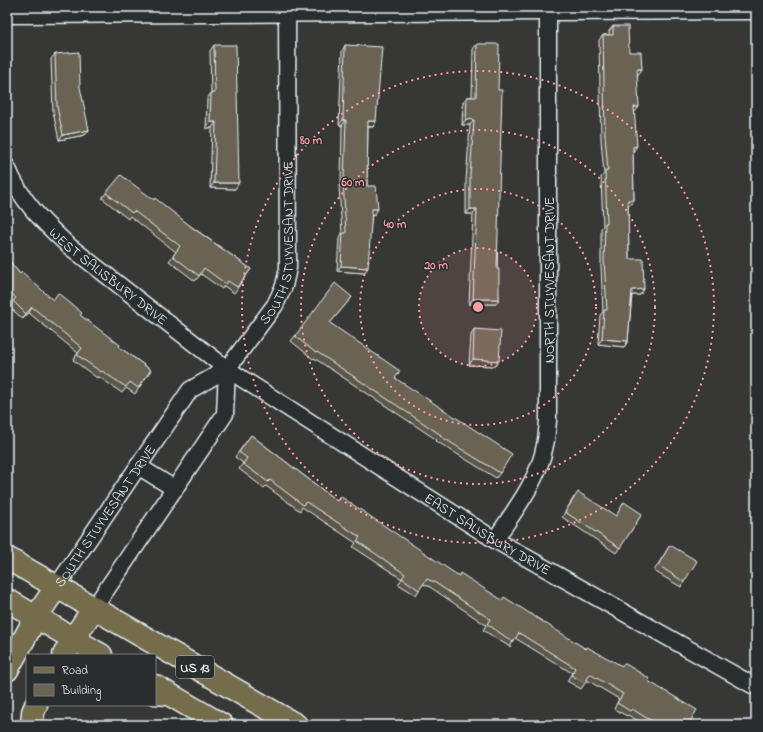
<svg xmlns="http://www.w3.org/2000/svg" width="763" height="732" font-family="'Indie Flower',sans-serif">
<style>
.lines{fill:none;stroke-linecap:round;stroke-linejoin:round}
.minor-casing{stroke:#e8f1f8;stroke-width:19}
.primary-casing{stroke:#e8f1f8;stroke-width:25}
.motorway-casing{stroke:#e8f1f8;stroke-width:25}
.minor{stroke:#2a2d2e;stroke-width:16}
.primary{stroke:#746c4b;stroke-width:22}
.motorway{stroke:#746c4b;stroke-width:22}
.wall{fill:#5b5647;stroke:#e8f1f8}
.shaded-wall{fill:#4a463a;stroke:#e8f1f8}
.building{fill:#6a6453;stroke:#e8f1f8}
.ring{fill:none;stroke:#ff9aa2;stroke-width:2;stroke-dasharray:2 4}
.labels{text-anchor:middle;stroke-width:3;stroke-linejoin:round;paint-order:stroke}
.shield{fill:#2a2d2e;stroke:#afb6bb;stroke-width:1}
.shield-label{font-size:13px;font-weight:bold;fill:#e8f1f8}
.street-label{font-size:14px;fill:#e8f1f8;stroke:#2a2d2e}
.centre{fill:#ff9aa2;stroke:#2a2d2e;stroke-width:2}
.ring-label{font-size:12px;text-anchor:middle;font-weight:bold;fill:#ff9aa2;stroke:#2a2d2e;stroke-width:3;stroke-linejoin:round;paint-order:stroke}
</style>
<rect width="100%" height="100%" fill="#373835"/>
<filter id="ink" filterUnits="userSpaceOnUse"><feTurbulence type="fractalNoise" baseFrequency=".025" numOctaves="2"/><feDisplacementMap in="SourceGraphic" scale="8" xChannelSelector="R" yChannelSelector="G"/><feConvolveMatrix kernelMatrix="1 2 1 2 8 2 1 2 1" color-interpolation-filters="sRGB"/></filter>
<g filter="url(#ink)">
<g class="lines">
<defs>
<g id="minor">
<path d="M7,15L756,11"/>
<path id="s1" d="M7,167C20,200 43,222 69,246L227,369L495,540L756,687"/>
<path d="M138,466L175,489"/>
<path d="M495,540C514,511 539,480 545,445C547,437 547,429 548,421V7"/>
<path id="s2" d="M57,586L190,390L227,369L275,305L284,286L288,268L287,7"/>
<path d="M94,608L225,414L227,369"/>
</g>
<path id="primary" d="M7,558L296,725
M7,600L101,655
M36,617L57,586
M73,639L94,608
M155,686L222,725"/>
<path id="motorway" d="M64,655L73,639
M7,670L36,617
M155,693L167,694
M32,725L33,712L36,705"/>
</defs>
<use href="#minor" class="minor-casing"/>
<use href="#primary" class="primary-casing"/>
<use href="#motorway" class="motorway-casing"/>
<use href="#minor" class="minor"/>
<use href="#primary" class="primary"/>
<use href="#motorway" class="motorway"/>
</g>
<path class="wall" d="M613,26L629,52L642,69L637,75L635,112H634L633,152L634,200L630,205H628L629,259L644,289L640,295H632L628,341L624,347L598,344L600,315L603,312L601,266V228L603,226L601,177L604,174L601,140L599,40L603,35H609V31Z
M477,44L498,90L497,269L499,299L496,304H469L473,214H466V181L470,125H462L463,102L467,97H472L473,49Z
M214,45L235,189L210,188L212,128H206L207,99L211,93L210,51Z
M345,45L376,121L373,127H368L367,186L374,215H372L364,273L337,271L339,238L342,234L339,186L341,183L342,126L339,125L342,51Z
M55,54L89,130L85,135L59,140L53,112L51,59Z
M106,193L154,200L251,269L234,293L224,286L222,289L201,274L195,281L169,261L176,252L130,216L128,219L102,198Z
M7,258L20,274L53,300L80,316L119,347L151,370L135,394L126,388L122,393L98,376L97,378L73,360L78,353L29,313L23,319L9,307L12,303L7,298Z
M352,297L330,323L395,378L500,473L496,478L436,441L437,440L314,358L313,359L291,341L295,336Z
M474,329L495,366L469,365L471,335Z
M251,435L337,501L459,576L586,649L648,681L688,725H645L628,715L627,716L614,709L619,699L587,680L581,689L567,681L572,673L515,638L510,647L483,630L486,625L430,587L423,584L416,595L398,584L402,579L353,547L356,543L302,507L300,511L266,486L264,488L239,469L243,463L235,457Z
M574,497L616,516L642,514L616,553L562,517Z
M670,545L684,582L681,587L654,571Z"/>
<path class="shaded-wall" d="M637,69H642L638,75H633Z
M634,107H639L635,112L630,113Z
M466,119L474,120L470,125H462Z
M343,120H346L342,126L339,125Z
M368,121H376L373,127L364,126Z
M210,122H216L212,128H206Z
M89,130L85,135L59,140L63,135Z
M637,146L633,152H629L633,147Z
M214,183H239L235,189L210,188Z
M628,200H634L630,205H624Z
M372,209H378L374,215H368Z
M470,209H477L473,214H466Z
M341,266L368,268L364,273L337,271Z
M644,289L640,295H628L632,290Z
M473,299H499L496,304H469Z
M32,307L29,313L23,319L26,314Z
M602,339L628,341L624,347L598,344Z
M473,359L499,361L495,366L469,365Z"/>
<path class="building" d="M613,26H628L629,52H641L642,69H637L639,107H634L637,146L633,147L634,200H628L629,259H643L644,289L632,290L628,341L602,339L604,310H607L604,260L605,223H607L605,171H608L605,135L603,35H613Z
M477,44H499L498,90H502L497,269H499V299H473L477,209H470V175L474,120L466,119L467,97H476Z
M214,45H236L239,183H214L216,122H210L211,93H215Z
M345,45L382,47L376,121H368L367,186H376L378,209H372L368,268L341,266L343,233H346L343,180H344L346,120H343Z
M79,52L80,87L89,130L63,135L57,107L55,54Z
M121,175L154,200L155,198L193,228L251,269L237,287L228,281L226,284L204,268L199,276L173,256L180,246L134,211L132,213L106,193Z
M7,258L20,274L22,272L53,300L58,293L82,313L80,315L120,345L119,347L151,370L138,388L130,382L126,387L102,371L101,372L77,355L82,348L32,307L26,314L13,301L16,298L7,289Z
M335,283L352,297L330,323L400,371L395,378L512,454L500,473L440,436L441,435L317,352L316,353L295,336Z
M474,329L501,331L499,361L473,359Z
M251,435L337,501L340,496L459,576L460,573L502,600L504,597L586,649L587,647L622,666L624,663L650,679L648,681L697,710L688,725H683L676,721L674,725H658L632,709L630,711L617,703L623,694L590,674L585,683L571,675L575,668L519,633L513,642L487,624L490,619L434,582L427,579L419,590L402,578L405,574L357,541L360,537L306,502L303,505L270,480L268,482L243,464L247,458L239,452Z
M578,492L616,516L624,502L642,514L620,548L565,512Z
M670,545L697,561L684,582L658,565Z"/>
</g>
<circle cx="478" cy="307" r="59" fill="#ff9aa2" fill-opacity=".12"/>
<g class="ring">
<circle cx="478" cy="307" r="59"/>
<circle cx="478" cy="307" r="118"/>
<circle cx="478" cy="307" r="177"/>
<circle cx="478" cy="307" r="236"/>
</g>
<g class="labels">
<rect class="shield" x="176" y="656" width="38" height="22" rx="3"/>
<g class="shield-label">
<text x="195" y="672">US 13</text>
</g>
<g class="street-label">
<text dy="5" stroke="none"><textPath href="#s2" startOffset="422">SOUTH STUYVESANT DRIVE</textPath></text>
<text dy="5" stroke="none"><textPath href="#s1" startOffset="151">WEST SALISBURY DRIVE</textPath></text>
<text transform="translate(549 280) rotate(-90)" y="5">NORTH STUYVESANT DRIVE</text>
<text dy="5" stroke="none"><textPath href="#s2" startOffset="85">SOUTH STUYVESANT DRIVE</textPath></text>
<text dy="5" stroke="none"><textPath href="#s1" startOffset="610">EAST SALISBURY DRIVE</textPath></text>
</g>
</g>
<circle cx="478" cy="307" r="6" class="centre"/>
<g class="ring-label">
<text x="311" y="144">80 m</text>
<text x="353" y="186">60 m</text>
<text x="395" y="228">40 m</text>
<text x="436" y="269">20 m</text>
</g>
<rect width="763" height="732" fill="none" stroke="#2a2d2e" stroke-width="24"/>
<rect x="12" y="12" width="739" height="708" fill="none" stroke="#e8f1f8" stroke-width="1.5" filter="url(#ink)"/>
<rect x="26" y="654" width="130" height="52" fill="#2a2d2e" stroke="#767b7f"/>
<rect x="34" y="667" width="20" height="6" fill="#746c4b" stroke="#767b7f"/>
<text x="62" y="674" font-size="12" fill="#e8f1f8">Road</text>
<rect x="34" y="684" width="20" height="12" fill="#6a6453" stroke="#767b7f"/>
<text x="62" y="694" font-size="12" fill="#e8f1f8">Building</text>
</svg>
